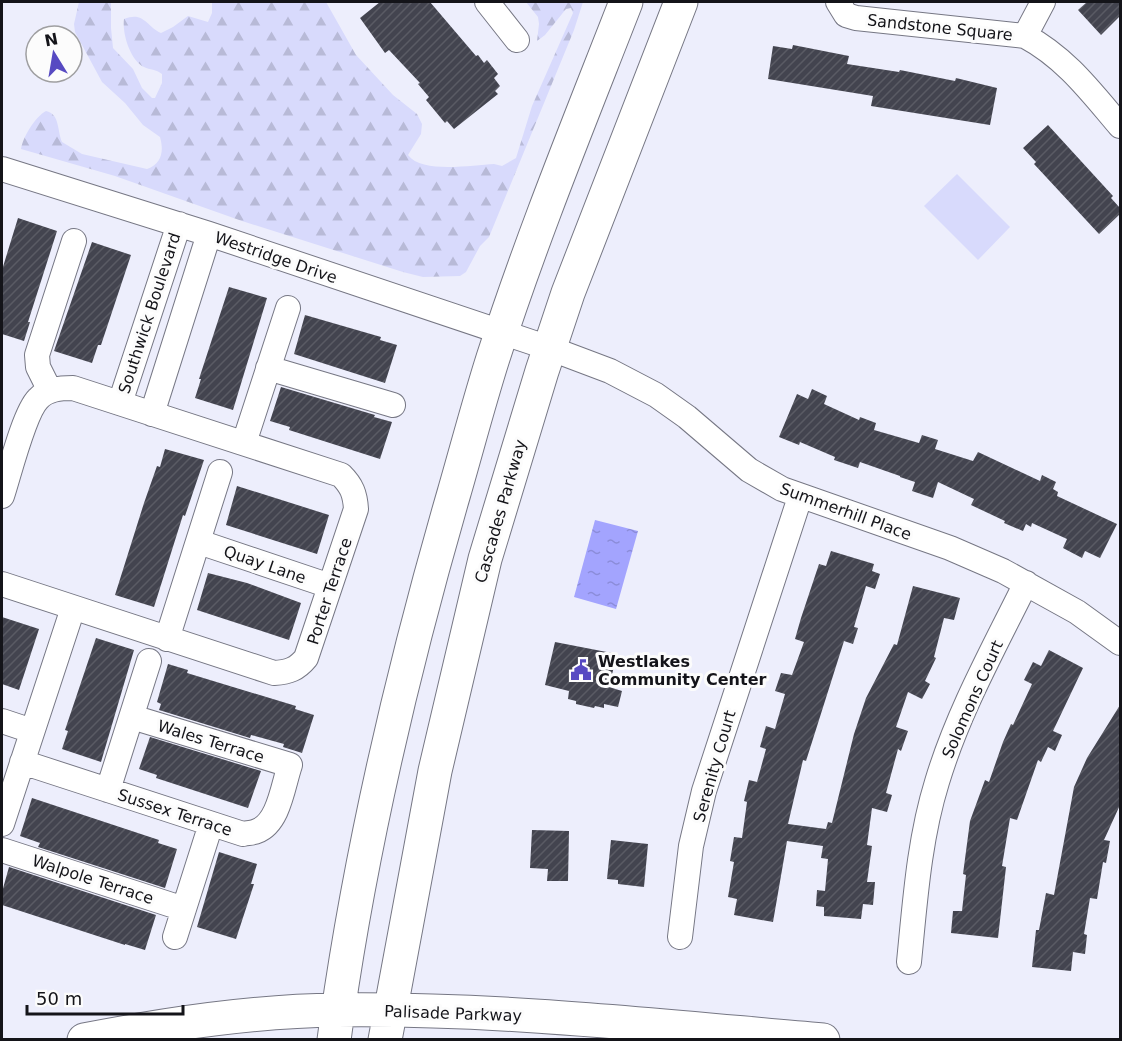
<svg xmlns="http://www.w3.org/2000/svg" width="1122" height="1041" font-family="'DejaVu Sans',sans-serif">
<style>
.green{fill:#d8dafc}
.forest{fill:url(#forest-firs)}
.water{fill:url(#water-ripples)}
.building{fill:url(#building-hatch)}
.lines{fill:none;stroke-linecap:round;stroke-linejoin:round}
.minor-casing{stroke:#767784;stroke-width:26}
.secondary-casing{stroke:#767784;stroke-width:35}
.minor{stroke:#fff;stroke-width:24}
.secondary{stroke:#fff;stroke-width:33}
.labels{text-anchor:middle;stroke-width:6;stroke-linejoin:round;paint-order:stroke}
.street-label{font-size:16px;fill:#141419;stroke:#fcfcfc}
.poi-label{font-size:16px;font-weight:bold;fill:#141419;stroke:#fcfcfc;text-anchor:start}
</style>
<defs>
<pattern id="forest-firs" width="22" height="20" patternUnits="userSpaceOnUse" patternTransform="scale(1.5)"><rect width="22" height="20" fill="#d8dafc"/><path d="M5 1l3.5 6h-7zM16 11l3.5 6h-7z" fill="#b8bad7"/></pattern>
<pattern id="water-ripples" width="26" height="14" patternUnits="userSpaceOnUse" patternTransform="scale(1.5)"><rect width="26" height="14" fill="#a3a4fe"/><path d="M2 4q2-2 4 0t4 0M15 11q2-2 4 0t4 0" fill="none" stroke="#8b8cd9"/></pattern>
<pattern id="building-hatch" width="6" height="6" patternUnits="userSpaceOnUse" patternTransform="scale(1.5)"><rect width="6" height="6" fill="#43444f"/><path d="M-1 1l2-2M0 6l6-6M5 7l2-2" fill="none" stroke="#5a5b64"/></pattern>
</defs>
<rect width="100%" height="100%" fill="#edeefc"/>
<path class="green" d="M957,174L1010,227L978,260L924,206Z"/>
<path class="forest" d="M79,2H111V28L113,48L133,69L142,88L152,98H155L162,83V74C156,69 150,70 144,67C130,60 122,33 124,19C144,11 146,26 161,33L173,27L188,16L208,22L212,13V2H326L356,55L393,95L417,114L422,124L421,134L408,155C422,174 472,165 494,164L502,166L516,158L532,106L573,13L571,8L566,9L545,35L537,41L539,24L538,17L526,2H583L574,30L489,237L480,246L466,272L460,276L423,277L403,272L242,221L115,176L21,149C23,137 35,117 46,111C60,114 57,130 62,142L82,154L147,169C162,164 164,151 160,137L143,125L125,103L102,82L75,32L74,24Z"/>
<path class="water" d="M595,520L638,531L616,609L574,597Z"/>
<path class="building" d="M380,2H430L476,56L478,55L484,63L487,60L498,74L494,78L500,86L495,91L498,94L454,129L447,121L445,123L426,100L429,97L418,84L420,83L389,50L385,53L360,18Z
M1087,2H1120V16L1101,35L1078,10Z
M793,45L849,56L847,64L899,72L900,70L955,81L956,78L997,88L990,125L871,106L873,96L768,79L773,46L792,49Z
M1048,125L1113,196L1111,198L1120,208V214L1099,234L1034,164L1036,162L1023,148Z
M18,218L57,231L28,322H30L24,341L2,334V270Z
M92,242L131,255L101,345H98L92,363L54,351Z
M229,287L267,298L233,410L195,398L201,379H199Z
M305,315L381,337L380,340L397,345L385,383L294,354Z
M281,387L375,415L374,417L392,422L380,459L289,430L290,427L270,421Z
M812,389L827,396L824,404L859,420L860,417L876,423L874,430L919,443L922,435L938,440L935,449L973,461L978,452L1040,481L1042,475L1056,482L1053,489L1058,492L1057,496L1117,524L1100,558L1085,551L1082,558L1063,548L1067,539L1032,523L1031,527L1026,524L1023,531L1004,523L1005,521L971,505L974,499L938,482L933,498L912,491L915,482L900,477V476L860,462L858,468L834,460L835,457L800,442L799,445L779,437L797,394L808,399Z
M165,449L204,460L185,516L183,515L154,607L115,595L144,503L157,466L160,467Z
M237,486L329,515L317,554L226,525Z
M831,551L874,564L872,571L880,574L875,589L866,586L854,627L858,628L853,644L844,641L806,761L803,760L788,824L826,829L828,822L832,823L854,734L866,698L894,644L897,645L913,586L960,598L954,620L944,618L934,657L936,658L925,681L930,684L922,699L908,692L896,727L908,731L901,751L898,749L886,793L892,795L887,812L872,808L867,845L872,846L867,882H875L873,905L863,904L861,919L824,916V907L816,906L817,890L825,891L828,859L821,858L823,846L787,841L773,922L734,915L737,899L728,897L734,862L730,861L734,837L742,838L747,802L744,801L749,780L757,782L766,749L760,747L766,726L775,729L785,694L775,691L781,673L792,675L804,642L795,639L801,618L819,564L826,566Z
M208,573L247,583L301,603L289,640L197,610Z
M2,617L39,629L19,690L2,684Z
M96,638L134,650L101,762L62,749L68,731L65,730Z
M555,642L617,654L609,687L622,691L618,707L604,704V708L595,706L594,708L576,704V701L568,699L569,691L545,685Z
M1049,650L1083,668L1053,731L1062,735L1055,751L1048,747L1041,762L1038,760L1017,820L1010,818L1002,866L1006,867L998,938L951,933L953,911H962L966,875L963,874L970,821L985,780L989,782L1003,742L1011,724L1013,725L1032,684L1024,680L1033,662L1041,666Z
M168,664L188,670L187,673L296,706L295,709L314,715L302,753L283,747L284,744L251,735L250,738L159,710L161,704L157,702Z
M1120,705V805L1104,840L1110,841L1106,863L1103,862L1097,899L1090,898L1084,934L1087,935L1085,954L1073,952L1071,971L1032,967L1036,930H1039L1046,893L1054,895L1074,787L1087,758Z
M150,737L261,771L248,808L156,778L157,775L139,769Z
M32,798L159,840L158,843L177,849L165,888L38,847L40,843L20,836Z
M532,830L569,831L568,881H547L548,869L530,868Z
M611,840L648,844L644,887L618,884V880L607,879Z
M219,852L257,864L251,884H254L236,939L197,927Z
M9,867L156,915L145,950L125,944V945L2,905V892Z"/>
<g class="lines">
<defs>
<path id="minor" d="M487,2L517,40
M838,2L846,15L856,18L1025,36C1066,58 1091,92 1120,126
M1025,36L1043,2
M2,169L209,234L549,348L610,371L656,395L687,417L749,470L782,489L950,548L1003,571L1077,612L1120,643
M268,368L393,405
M50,391L38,367L37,355L74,241
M120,403L179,224
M152,414L209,234
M244,443L288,308
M2,496C9,475 24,413 38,399C47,389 60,388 73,388L341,475C352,486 355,494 356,509L306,658C297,669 289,672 274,673L2,584
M199,542L330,586
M167,639L220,472
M2,721L32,731
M22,762L243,834C247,833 253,833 257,831C279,823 283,785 290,765L132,717
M108,790L149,661
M2,824L73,608
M2,850L184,909
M175,937L211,824
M680,937L691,846L704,791L800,497
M909,962C915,902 919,840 937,782C958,712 994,648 1026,583"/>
<path id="secondary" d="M84,1040C167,1024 252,1011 337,1010C499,1008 661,1026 823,1040
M334,1040C359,855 402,672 454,493C467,448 479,402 493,358C532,237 580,120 626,2
M385,1040L435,771L485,559L542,371L568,293L681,2"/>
</defs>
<use href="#minor" class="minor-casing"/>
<use href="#secondary" class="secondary-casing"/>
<use href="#minor" class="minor"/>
<use href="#secondary" class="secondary"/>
</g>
<defs>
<symbol id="civic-bare" viewBox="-9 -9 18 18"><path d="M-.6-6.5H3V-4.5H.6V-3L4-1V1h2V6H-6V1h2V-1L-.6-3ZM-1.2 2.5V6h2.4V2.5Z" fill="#574ac2" stroke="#fcfcfc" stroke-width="2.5" paint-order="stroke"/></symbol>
</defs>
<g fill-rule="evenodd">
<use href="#civic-bare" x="566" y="655" width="30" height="30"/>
</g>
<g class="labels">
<g class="street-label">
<text transform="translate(940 27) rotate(6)" y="6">Sandstone Square</text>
<text transform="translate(276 257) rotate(19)" y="6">Westridge Drive</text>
<text transform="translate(149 313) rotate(-72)" y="6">Southwick Boulevard</text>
<text transform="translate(500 511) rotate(-74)" y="6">Cascades Parkway</text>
<text transform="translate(846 511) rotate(20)" y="6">Summerhill Place</text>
<text transform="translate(265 564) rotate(19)" y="6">Quay Lane</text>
<text transform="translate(329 591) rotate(-72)" y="6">Porter Terrace</text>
<text transform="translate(972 699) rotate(-66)" y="6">Solomons Court</text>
<text transform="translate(211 741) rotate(17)" y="6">Wales Terrace</text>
<text transform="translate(714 766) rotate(-74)" y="6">Serenity Court</text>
<text transform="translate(175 812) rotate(18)" y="6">Sussex Terrace</text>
<text transform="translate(93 879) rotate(18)" y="6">Walpole Terrace</text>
<text transform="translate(453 1013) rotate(2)" y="6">Palisade Parkway</text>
</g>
<g class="poi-label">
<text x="598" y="667">Westlakes<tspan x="598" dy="18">Community Center</tspan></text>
</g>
</g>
<rect width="1122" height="1041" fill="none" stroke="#141419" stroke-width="6"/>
<g transform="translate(54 54) rotate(349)"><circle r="28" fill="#fcfcfc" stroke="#9f9fa1" stroke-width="1.5"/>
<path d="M0-4.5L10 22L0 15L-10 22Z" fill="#574ac2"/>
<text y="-9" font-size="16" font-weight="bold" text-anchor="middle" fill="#141419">N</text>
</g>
<path d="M27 1005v9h156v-9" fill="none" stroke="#141419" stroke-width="3"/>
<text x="36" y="1005" font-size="18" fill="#141419" stroke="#fcfcfc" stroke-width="4.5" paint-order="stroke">50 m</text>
</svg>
